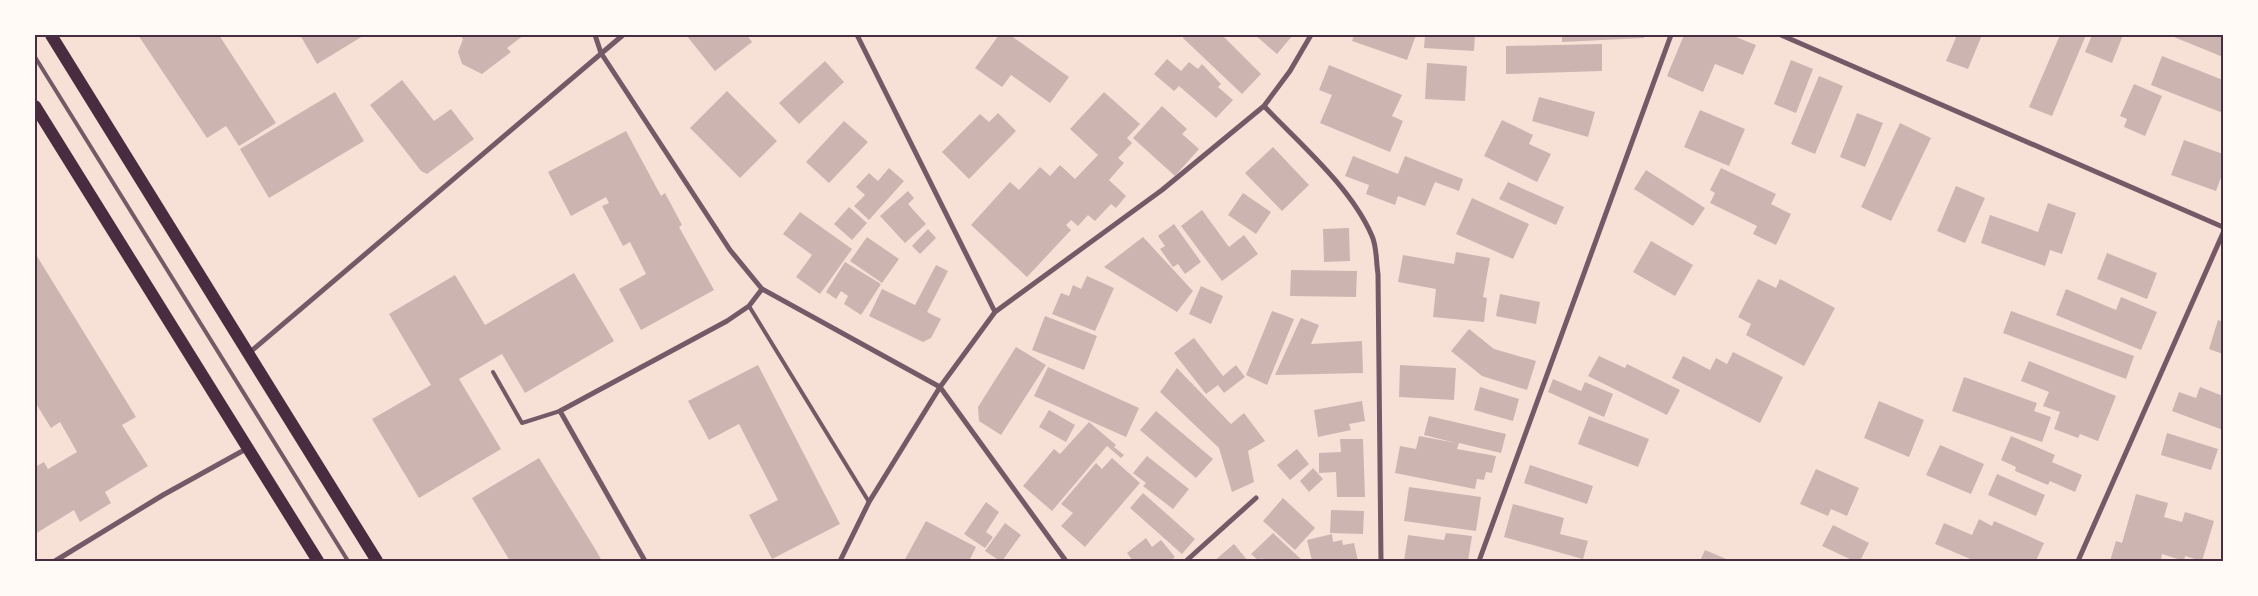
<svg xmlns="http://www.w3.org/2000/svg" width="2258" height="596" font-family="Lato,sans-serif">
<style>
.building{fill:#ccb4b1}
.lines{fill:none;stroke-linecap:round;stroke-linejoin:round}
.service{stroke:#755966;stroke-width:4}
.minor{stroke:#755966;stroke-width:5}
.primary{stroke:#4a2c40;stroke-width:12}
.neatline{fill:none;stroke:#4a2c40;stroke-width:2}
</style>
<rect width="100%" height="100%" fill="#f7e1d7"/>
<path class="building" d="M138,35H219L276,123L239,146L226,126L207,138Z
M300,35H362L363,36L317,64Z
M460,35H524L507,48L511,52L482,74L462,64L458,52L463,39Z
M686,35H747L752,42L715,71Z
M999,35H1010L1069,77L1050,103L1011,75L1002,87L975,68Z
M1185,35H1225L1223,36L1261,74L1242,94L1183,38Z
M1255,35H1293L1277,54Z
M1354,35H1416L1407,60L1352,41Z
M1425,35H1475L1474,51L1424,48Z
M1562,35H1644V38L1562,42Z
M1684,35H1731L1756,45L1743,75L1715,64L1703,92L1667,76Z
M1957,35H1982L1968,69L1946,61Z
M2060,35H2086L2052,116L2029,107Z
M2092,35H2123L2112,63L2085,52Z
M2169,35H2223V57Z
M1602,44V71L1506,74V46Z
M2162,56L2223,80V113L2151,85Z
M1167,59L1181,71L1189,62L1198,69L1202,64L1221,84L1218,87L1233,100L1216,118L1179,86L1174,91L1154,74Z
M1791,60L1813,69L1796,113L1774,104Z
M825,61L844,82L799,124L779,103Z
M1427,63L1467,66L1465,101L1425,99Z
M1329,65L1402,95L1392,116L1403,121L1390,152L1320,123L1332,95L1319,90Z
M1819,76L1843,86L1815,154L1791,144Z
M402,80L434,121L451,109L474,139L427,174L421,171L370,105Z
M2134,84L2162,96L2145,136L2124,127L2127,119L2120,116Z
M727,91L777,141L740,178L690,128Z
M335,92L364,141L269,198L240,149Z
M1104,92L1140,124L1127,138L1132,143L1118,158L1124,163L1109,180L1126,196L1116,208L1111,204L1095,221L1088,215L1078,226L1071,220L1066,225L1071,230L1027,277L971,225L1010,182L1019,190L1040,167L1050,176L1060,165L1075,179L1098,155L1070,129Z
M1539,97L1595,112L1588,137L1532,121Z
M1162,106L1187,129L1182,134L1199,149L1175,176L1133,138Z
M1700,110L1745,129L1729,166L1684,147Z
M998,113L1016,131L969,179L942,152L980,114L989,122Z
M1857,113L1883,123L1865,167L1840,157Z
M1502,120L1533,135L1529,144L1551,154L1537,182L1484,156Z
M844,121L868,142L829,183L806,162Z
M1900,123L1931,138L1891,221L1861,207Z
M626,131L661,196L665,193L682,225L679,227L714,290L641,330L619,289L646,274L630,242L623,246L602,206L609,203L606,197L571,216L548,172Z
M2184,140L2223,154V172L2216,191L2171,175Z
M1273,147L1309,185L1282,211L1245,173Z
M1353,156L1398,174L1405,156L1463,179L1459,191L1435,182L1425,206L1398,196L1395,205L1366,194L1369,185L1345,176Z
M889,168L904,181L869,220L854,206L865,195L856,187L869,173L878,181Z
M1721,168L1776,194L1771,204L1791,214L1776,245L1753,234L1757,226L1710,203L1715,193L1710,190Z
M1646,170L1705,208L1693,226L1634,189Z
M1508,182L1564,207L1556,225L1499,199Z
M1956,186L1985,198L1965,243L1937,231Z
M908,191L914,198L908,204L926,224L905,243L880,216Z
M1243,193L1271,212L1256,234L1228,215Z
M1472,198L1529,224L1513,259L1456,234Z
M2048,203L2076,213L2062,254L2050,250L2045,266L1981,243L1990,215L2038,232Z
M849,207L867,223L852,240L834,224Z
M1202,210L1229,247L1244,235L1258,254L1222,281L1181,226Z
M800,212L852,249L820,294L796,277L812,255L783,234Z
M1174,224L1201,262L1185,274L1178,264L1173,267L1160,249L1165,246L1158,236Z
M1349,228L1350,261L1324,262L1323,229Z
M928,229L936,238L920,254L912,246Z
M867,237L899,259L882,283L850,261Z
M1143,237L1193,291L1177,312L1104,267Z
M1651,241L1693,265L1675,296L1633,272Z
M1456,252L1490,258L1483,297L1487,298L1484,322L1433,317L1436,289L1398,282L1403,255L1454,264Z
M35,253L136,417L122,425L148,466L105,492L111,503L80,522L74,510L35,534V467L44,462L48,469L77,452L60,422L51,428L35,402Z
M2107,253L2157,273L2147,299L2097,279Z
M845,262L881,284L861,315L844,304L848,296L841,291L836,299L826,292Z
M936,265L948,271L927,312L941,319L931,338L923,342L869,316L882,289L915,305Z
M1291,270L1357,271L1356,297L1290,296Z
M574,273L614,341L525,393L502,354L459,379L501,449L419,498L372,419L431,385L389,314L455,275L485,325Z
M1087,276L1114,288L1095,331L1052,314L1061,293L1069,296L1073,285L1081,289Z
M1758,279L1776,288L1780,279L1835,308L1804,366L1746,335L1751,324L1738,317Z
M1201,286L1223,296L1211,324L1189,314Z
M2066,289L2116,310L2121,297L2157,312L2141,350L2056,315Z
M1500,294L1540,302L1536,324L1496,316Z
M1272,311L1294,319L1267,385L1246,375Z
M2011,311L2134,356L2126,379L2003,333Z
M1045,316L1097,336L1084,370L1032,350Z
M1301,318L1319,325L1311,344L1362,341L1363,373L1275,375Z
M2218,320L2223,322V354L2209,349Z
M1469,329L1494,349L1536,361L1527,390L1482,376L1451,351Z
M1194,338L1223,376L1236,365L1245,377L1224,393L1218,385L1206,394L1174,353Z
M1016,347L1046,365L1001,435L979,421L978,407Z
M1733,352L1783,377L1760,423L1672,378L1683,356L1710,370L1716,358L1727,364Z
M1599,356L1625,368L1627,364L1680,390L1667,415L1588,376Z
M2029,361L2116,396L2098,441L2080,434L2078,438L2054,429L2060,412L2043,406L2049,392L2021,381Z
M758,365L840,524L772,559L749,515L778,500L739,424L709,440L688,401Z
M1400,365L1456,368L1454,400L1399,397Z
M1048,367L1139,408L1126,437L1034,396Z
M1177,368L1231,424L1244,413L1265,441L1248,451L1254,482L1232,492L1219,448L1160,392Z
M1964,377L2037,403L2034,411L2051,417L2042,442L1952,411Z
M1553,379L1581,391L1585,382L1613,394L1604,417L1548,392Z
M1480,387L1519,399L1513,421L1474,410Z
M2200,387L2223,396V430L2172,411L2179,392L2196,398Z
M1362,401L1365,421L1349,424L1351,430L1318,437L1314,410Z
M1879,401L1924,420L1909,457L1864,438Z
M1049,410L1075,425L1066,442L1039,427Z
M1156,411L1213,459L1196,478L1140,430Z
M1429,416L1506,434L1501,453L1459,443L1457,449L1496,456L1492,473L1486,472L1484,480L1477,479L1475,489L1395,473L1400,446L1416,449L1419,436L1456,443L1424,435Z
M1589,416L1649,439L1638,467L1578,444Z
M1089,422L1116,445L1114,447L1124,455L1121,458L1107,446L1052,511L1023,486L1054,449L1060,454Z
M2167,433L2218,449L2211,470L2161,455Z
M2011,436L2055,455L2052,462L2082,475L2075,492L2050,481L2048,485L2015,471L2016,467L2001,460Z
M1340,439H1363L1365,497H1337L1336,472L1319,473V453L1341,452Z
M1940,445L1984,464L1971,494L1926,475Z
M1297,449L1309,464L1290,480L1277,465Z
M1147,456L1189,489L1173,509L1143,486L1146,483L1133,473Z
M539,458L594,547L602,561H510L472,498Z
M1112,458L1140,483L1085,547L1061,526L1073,513L1061,504L1096,463L1102,469Z
M1530,465L1593,486L1587,504L1524,483Z
M1313,468L1323,479L1309,492L1300,481Z
M1816,469L1859,488L1847,516L1831,509L1828,516L1800,504Z
M1997,474L2045,495L2036,516L1988,495Z
M1409,487L1481,497L1476,531L1404,521Z
M1143,493L1195,539L1182,554L1130,508Z
M2136,494L2168,503L2164,517L2182,522L2185,512L2214,521L2202,561L2185,556L2184,561L2162,554L2161,561H2110L2116,541L2122,543Z
M1283,498L1315,528L1295,550L1263,521Z
M986,502L999,512L986,532L993,537L985,548L964,534Z
M1513,504L1564,518L1560,534L1588,541L1583,559L1504,537Z
M1331,510L1364,511L1363,534L1330,533Z
M1979,519L1992,526L1994,521L2044,543L2036,561H1975L1935,544L1944,523L1972,535Z
M926,521L976,547L969,561H904Z
M1005,523L1021,535L1002,561H1000L985,551Z
M1833,525L1869,543L1860,561H1854L1822,546Z
M1273,533L1303,561H1264L1262,558L1259,561L1251,554Z
M1446,533L1472,536L1468,561H1404L1408,535L1444,540Z
M1332,534L1333,542L1342,540L1343,545L1354,543L1358,561H1312L1307,540Z
M1146,538L1152,547L1161,540L1175,557L1170,561H1133L1127,553Z
M1234,544L1248,561H1214Z
M1705,550L1731,561H1700Z"/>
<g class="lines">
<path class="service" d="M35,57L348,561
M749,306L869,502
M493,372L522,423L560,411"/>
<path class="minor" d="M595,35L601,53L730,250L762,289L940,387L1066,561
M1781,35L2223,227
M1264,106C1300,144 1351,187 1372,236C1377,247 1376,262 1378,274L1381,561
M995,312L1162,190L1264,106L1290,71L1311,35
M249,353L623,35
M55,561L163,495L246,449
M645,561L560,411L727,321L749,306L762,289
M840,561L869,502L940,387L995,312L857,35
M1186,561L1256,498
M1479,561L1671,35
M2078,561L2223,233"/>
<path class="primary" d="M51,35L377,561
M35,106L318,561"/>
</g>
<rect width="2258" height="596" fill="none" stroke="#fffaf5" stroke-width="72"/>
<rect x="36" y="36" width="2186" height="524" class="neatline"/>
</svg>
